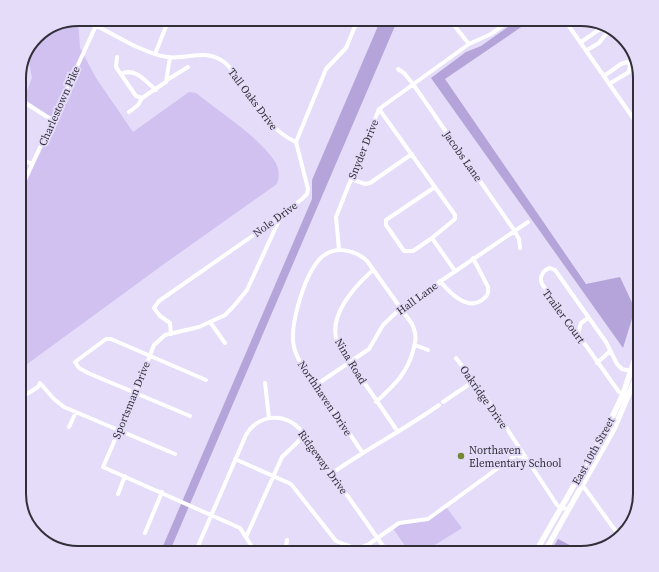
<svg xmlns="http://www.w3.org/2000/svg" width="659" height="572" font-family="'Source Serif 4',serif">
<style>
.green{fill:#d0c1f0}
.forest{fill:#b5a4d9}
.lines{fill:none;stroke-linecap:round;stroke-linejoin:round}
.minor{stroke:#fff;stroke-width:4}
.major{stroke:#fff;stroke-width:5.5}
.poi-dot{fill:#728738;stroke:#e4dcf8;stroke-width:1.5}
.labels{text-anchor:middle;stroke-width:4;stroke-linejoin:round;paint-order:stroke}
.street-label{font-size:11px;fill:#322f39;stroke:#e4dcf8}
.poi-label{font-size:11px;fill:#322f39;stroke:#e4dcf8;text-anchor:start}
.rim{fill:none;stroke:#322f39;stroke-width:2}
</style>
<rect width="100%" height="100%" fill="#e4dcf8"/>
<path class="green" d="M78,19L80,48L96,78L133,132L189,92L196,93C222,114 254,133 274,160C279,167 280,176 277,184L164,264L19,370V197L56,120L24,99L32,78L28,57L39,34Z
M446,507L462,528L422,553H410L392,527L405,522L419,521L434,516Z"/>
<path class="forest" d="M381,19H398L169,553H160L312,199V180Z
M519,19H533L445,79L586,284L620,277L635,309L623,348L431,78L466,52L481,46Z
M558,539L583,552L550,553Z"/>
<g class="lines">
<path class="minor" d="M231,19H239
M449,19L469,44L491,34L512,19
M564,19L640,128
M97,26C117,36 145,54 167,57C185,60 203,49 221,60C229,64 234,73 239,80C256,104 269,130 296,142
M581,42L600,29L605,31L606,34L599,43L587,50
M155,54L169,19
M117,57L116,67L136,96L142,98L166,82L170,57
M398,69L404,73L413,84L514,230L519,239L520,248
M121,74C135,67 145,81 156,90
M604,76L621,64L627,62L630,64L629,72L609,84
M167,80L188,67
M19,99L52,120
M379,109L455,215V219L432,238L455,271
M129,112L138,105L142,98
M19,158L32,164
M351,179L365,184L370,183L412,154
M19,193L99,19
M432,238L413,251H404L386,225V220L435,187
M339,249L336,217L379,109L469,44
M373,270C355,286 326,317 338,344L398,432
M440,281C449,292 467,311 482,300C487,296 489,294 488,287L473,258
M210,322L225,343
M171,334L170,323L160,316L154,308L159,301L281,216L302,199L307,194L308,189L296,142L326,69L346,48L358,19
M578,334L581,323L588,318
M415,345L428,350
M456,358L488,400L557,505L561,508L569,509
M597,363L610,351
M265,383L269,418
M316,385L369,349L383,325L401,308L528,222
M27,394L38,387L40,383L54,399L64,407L175,454
M623,394L619,392L542,284C539,277 543,270 550,268L555,270L606,342L617,364L622,369L631,371
M19,399L22,397
M443,402L474,381
M190,416L88,373L79,368L75,362L106,339H111L206,380
M69,427L76,412
M362,452C348,431 333,410 319,389C310,376 298,363 294,347C289,326 304,278 318,261C331,245 353,248 367,261L412,324C417,335 416,340 413,351C407,374 393,386 376,402
M235,459L291,484L336,541L352,547H362L369,544L399,523L428,519L516,455L526,458
M331,474C366,449 404,430 439,405
M578,479L620,537
M118,494L125,476
M145,533L162,492
M246,537L282,457L305,435
M195,553L246,435C259,414 284,412 301,430L388,553
M256,553L240,528L103,467L135,394L154,345L165,335L199,327L225,315L233,307L247,290L281,216
M285,553L287,540"/>
<path class="major" d="M535,553L608,426L623,394L640,344
M544,553L614,429L640,368"/>
</g>
<circle class="poi-dot" cx="461" cy="456" r="4"/>
<g class="labels">
<g class="street-label">
<text transform="translate(253 99) rotate(53)" y="4">Tall Oaks Drive</text>
<text transform="translate(59 106) rotate(-66)" y="4">Charlestown Pike</text>
<text transform="translate(363 149) rotate(-68)" y="4">Snyder Drive</text>
<text transform="translate(463 156) rotate(55)" y="4">Jacobs Lane</text>
<text transform="translate(275 219) rotate(-36)" y="4">Nole Drive</text>
<text transform="translate(417 298) rotate(-36)" y="4">Hall Lane</text>
<text transform="translate(564 316) rotate(54)" y="4">Trailer Court</text>
<text transform="translate(351 361) rotate(59)" y="4">Nina Road</text>
<text transform="translate(484 397) rotate(55)" y="4">Oakridge Drive</text>
<text transform="translate(325 398) rotate(56)" y="4">Northhaven Drive</text>
<text transform="translate(131 400) rotate(-68)" y="4">Sportsman Drive</text>
<text transform="translate(593 451) rotate(-61)" y="4">East 10th Street</text>
<text transform="translate(323 462) rotate(54)" y="4">Ridgeway Drive</text>
</g>
<g class="poi-label">
<text x="469" y="454">Northaven<tspan x="469" dy="13">Elementary School</tspan></text>
</g>
</g>
<path d="M0 0H659V572H0ZM78 26H581A52 52 0 0 1 633 78V494A52 52 0 0 1 581 546H78A52 52 0 0 1 26 494V78A52 52 0 0 1 78 26Z" fill="#e4dcf8" fill-rule="evenodd"/>
<path class="rim" d="M78 26H581A52 52 0 0 1 633 78V494A52 52 0 0 1 581 546H78A52 52 0 0 1 26 494V78A52 52 0 0 1 78 26Z"/>
</svg>
